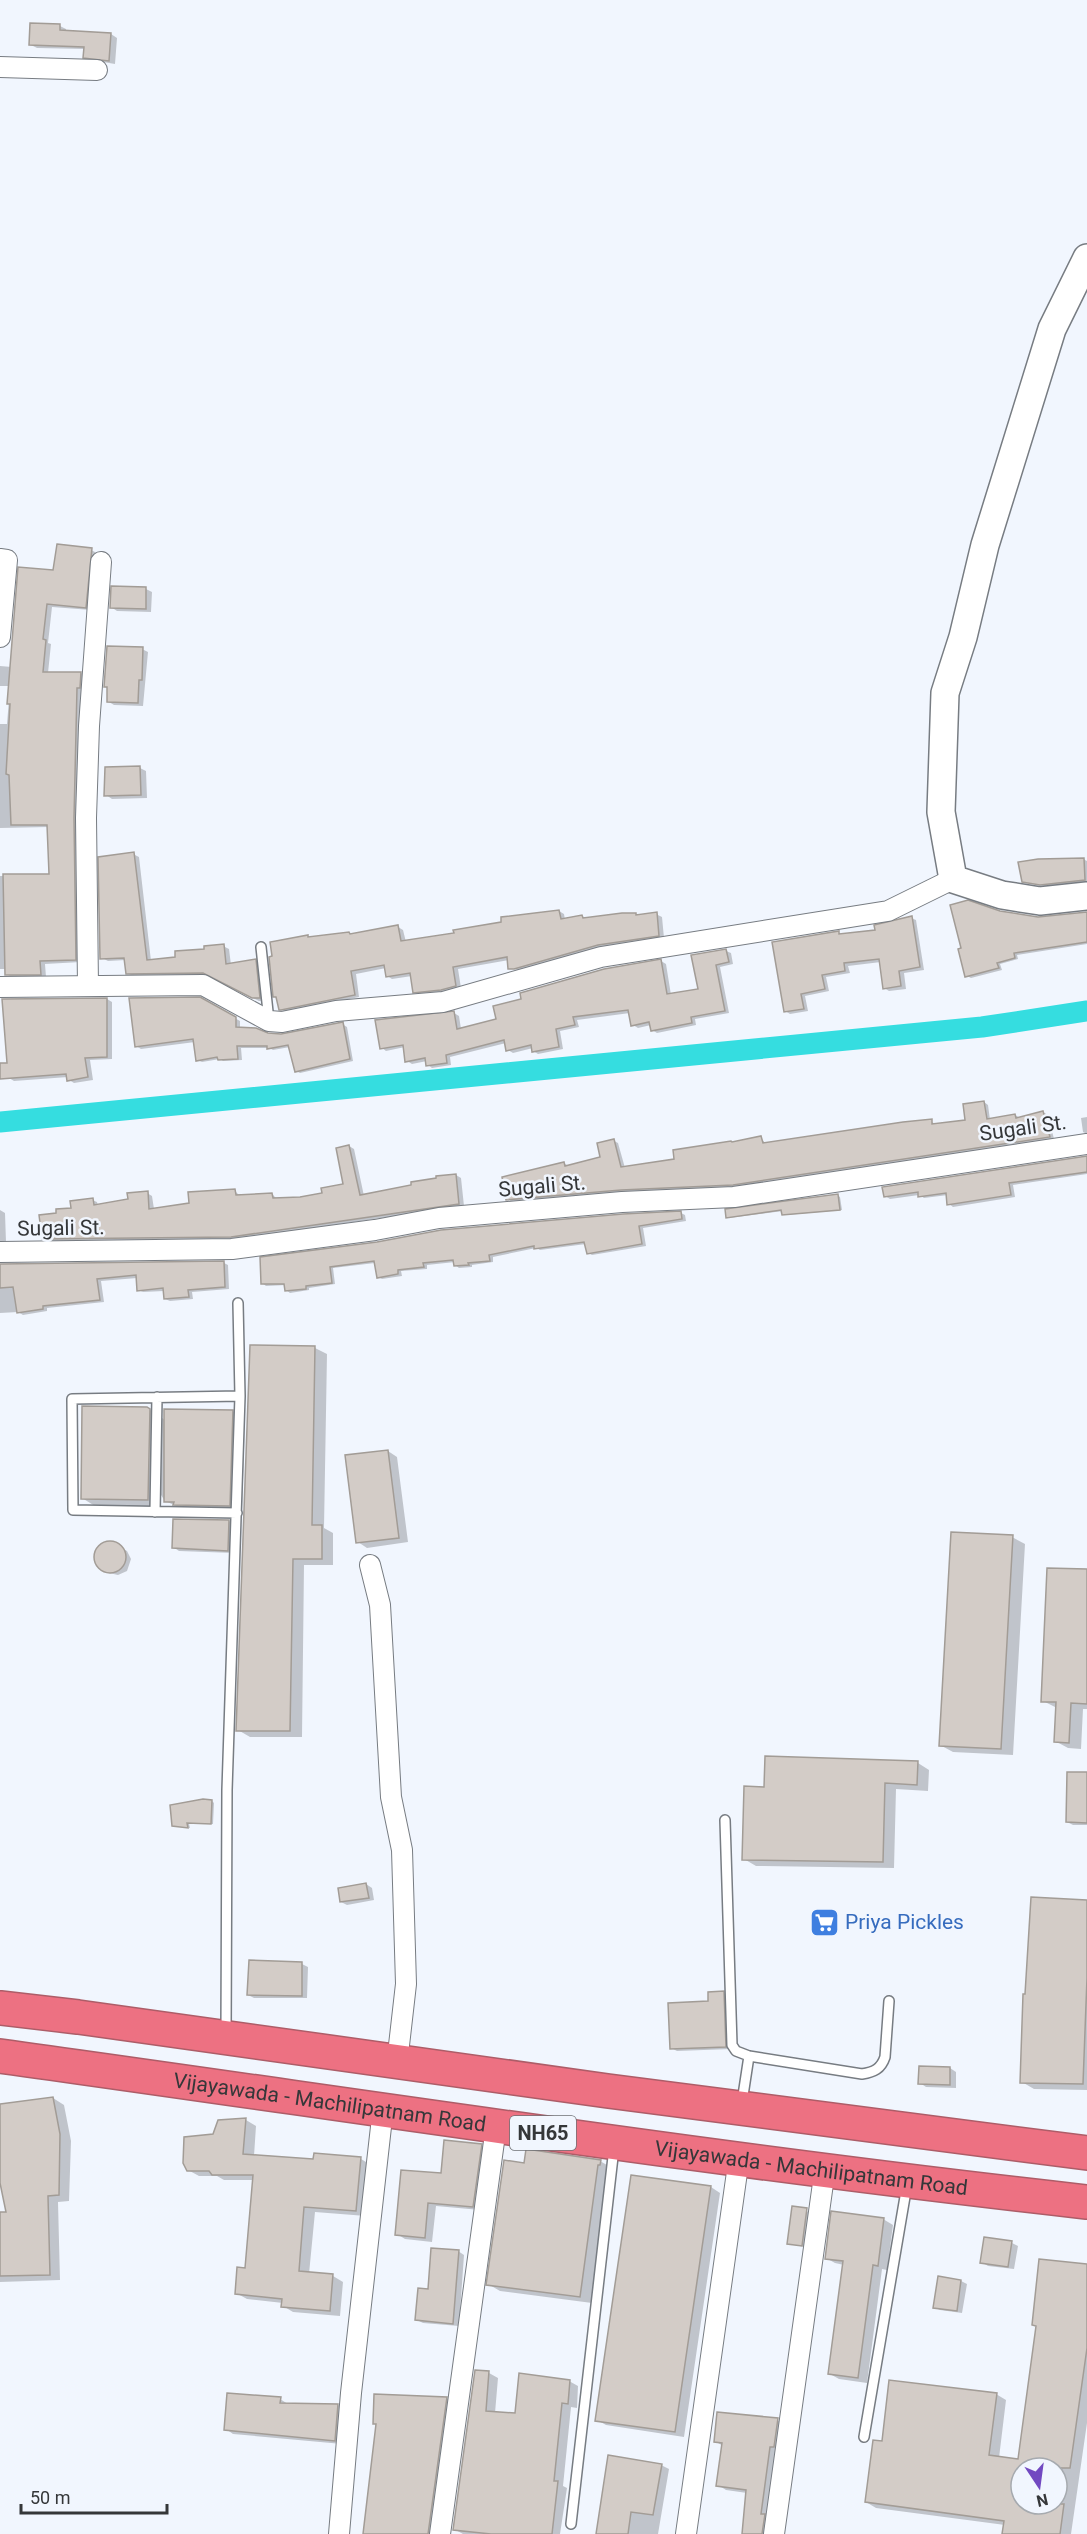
<svg xmlns="http://www.w3.org/2000/svg" width="1087" height="2534" font-family="Roboto,sans-serif">
<style>
.shadow{fill:#0003;fill-rule:evenodd}
.lines{fill:none;stroke-linecap:round;stroke-linejoin:round}
.canal{stroke:#35dde0;stroke-width:21}
.building{fill:#d3ccc7;stroke:#a29c96;stroke-width:1.5}
.lane-casing{stroke:#777c82;stroke-width:12}
.street-casing{stroke:#777c82;stroke-width:22}
.secondary-casing{stroke:#777c82;stroke-width:30}
.highway-casing{stroke:#ad5d68;stroke-width:36}
.lane{stroke:#fff;stroke-width:9}
.street{stroke:#fff;stroke-width:20}
.secondary{stroke:#fff;stroke-width:27}
.highway{stroke:#ed7182;stroke-width:33}
.labels{text-anchor:middle;stroke-width:5;stroke-linejoin:round;paint-order:stroke}
.shield{fill:#f1f6fe;stroke:#6d7074;stroke-width:1.5}
.shield-label{font-size:20px;font-weight:bold;fill:#353739}
.street-label{font-size:21px;fill:#353739;stroke:#f1f6fe}
.shop-label{font-size:21px;fill:#366cbe;stroke:#f1f6fe;text-anchor:start}
</style>
<rect width="100%" height="100%" fill="#f1f6fe"/>
<path class="shadow" d="M60,26L66,29V32L111,34L117,38L115,64L91,60L85,57V49L37,48L31,45Z
M91,550L97,553L91,610L52,607L48,643L51,644L48,673H81L86,676L81,962L45,964L46,977H12L6,974V969H0V876H50L49,827L0,828V724H7L10,686H0V666L12,667L54,572Z
M146,589L152,592L151,612L117,611L111,607Z
M142,649L148,652L143,706L114,705L109,702V689L105,687Z
M140,768L146,771L147,798L112,799L106,795Z
M133,854L139,857L151,961L177,959L223,946L229,949L231,965L255,961L261,964L265,1000L259,1001L211,976H133L127,973L126,960L108,961L102,958Z
M1083,859L1087,861V882L1045,886L1023,881Z
M559,911L564,914L565,920L582,916L586,919L656,914L662,917L664,938L521,971L510,968L509,960L458,969L461,988L447,992L419,995L414,992L412,976L392,979L387,976L386,968L356,974L359,997L286,1012L280,1009L308,936L312,938L352,935L398,927L403,930L406,942L455,934Z
M999,912L1038,918L1087,913V944L1017,955L1018,959L1000,964L1002,970L971,978L967,976Z
M911,918L916,920L924,970L904,973L906,989L889,991L884,988L881,962L848,966L850,973L826,977L829,991L805,996L808,1011L790,1014L785,1011L838,933L842,935L877,931Z
M726,951L731,953L733,964L720,967L729,1013L695,1019L696,1025L657,1033L652,1030L651,1025L638,1028L633,1025L630,1013L577,1020L579,1027L560,1031L563,1049L538,1054L533,1051V1048L513,1053L508,1050L506,1043L450,1057L451,1065L432,1068L428,1065L427,1061L412,1064L407,1061L405,1047L386,1051L382,1048L454,1013L459,1016L461,1029L498,1020L661,961L666,964L671,995L699,991L692,956Z
M107,999L112,1002V1059L90,1060L93,1080L74,1083L69,1080L68,1077L14,1081L9,1078Z
M200,999L240,1021V1029L267,1034L281,1035L342,1024L347,1027L353,1061L300,1073L296,1071L290,1047L273,1050L269,1048H241L242,1060L223,1061L220,1059L202,1062L197,1060L195,1042L141,1049L136,1046Z
M984,1102L988,1105L990,1120L1015,1115L1020,1118L1043,1112L1048,1115L1054,1139L738,1187L626,1192L512,1202L508,1199L563,1163L569,1166L602,1159L614,1141L618,1143L625,1168L676,1160L761,1138L766,1144L931,1121L936,1125L967,1121Z
M1087,1117V1134L1083,1132L1081,1118Z
M349,1146L354,1149L364,1196L456,1175L461,1178L464,1206L237,1239L48,1242L43,1239L58,1215L92,1200L97,1202L98,1206L129,1201L147,1193L152,1196L154,1209L190,1204L235,1191L240,1196L272,1194L277,1199H300L324,1194L345,1185Z
M1087,1156V1174L1013,1185L1015,1197L953,1207L949,1204L948,1195L924,1198L919,1195L890,1199L885,1196Z
M837,1195L840,1197L842,1210L786,1215L783,1211L728,1218Z
M0,1210L5,1213L6,1242L0,1244Z
M681,1213L685,1215L686,1221L643,1228L646,1246L592,1255L588,1253L586,1244L540,1250L536,1248L493,1257V1262L472,1265V1267L459,1268L455,1265V1262L427,1265V1269L401,1271L402,1276L382,1279L378,1277L375,1263L333,1268L335,1284L309,1288V1290L290,1293L286,1290V1285L266,1286L262,1283V1259Z
M224,1263L228,1265L229,1289L192,1292L193,1299L170,1301L165,1299L164,1291L143,1292L138,1290L137,1278L101,1281L104,1302L47,1308V1311L23,1315L18,1312L0,1313V1265Z
M251,1346L315,1348L327,1354L324,1528L333,1533V1565H304L302,1737H250L238,1730Z
M147,1408L165,1420L232,1411L245,1418L242,1512L188,1511L165,1501L161,1495V1506H95L82,1498Z
M388,1451L397,1457L408,1542L367,1548L358,1542Z
M229,1521L235,1525L234,1553L179,1551L173,1547Z
M1012,1537L1025,1544L1013,1755L953,1752L940,1745Z
M107,1543H111L127,1551L131,1559L127,1571L118,1575L109,1573L97,1562V1553Z
M1087,1571V1709H1083L1081,1749L1068,1748L1055,1741L1057,1708L1043,1701Z
M918,1763L929,1770L928,1791L896,1789L894,1868L756,1866L744,1859L766,1788Z
M1087,1774V1825H1073L1067,1822Z
M212,1801L214,1803L213,1824H189L190,1828L173,1825Z
M366,1884L372,1888L374,1900L347,1905L341,1902Z
M1087,1902V2090L1034,2089L1022,2082Z
M302,1964L308,1967L307,1998H254L248,1995Z
M723,1993L729,1996L731,2049L677,2051L671,2048L709,2003Z
M950,2068L956,2072V2088L926,2087L920,2083Z
M53,2098L64,2105L71,2141L69,2201L58,2202L60,2280L0,2282V2213H8L0,2175V2105Z
M246,2120L256,2126L254,2156L314,2161L361,2159L371,2165L366,2216L315,2212L309,2274L333,2276L343,2282L340,2316L293,2312L283,2306V2303L247,2299L236,2293L247,2269L254,2180H224L217,2176H199L188,2170L214,2135L219,2121Z
M481,2145L489,2149L480,2210L436,2206L432,2242L405,2239L397,2234L443,2174Z
M600,2161L612,2168L592,2303L500,2291L488,2284L525,2165Z
M711,2187L720,2193L684,2437L606,2425L597,2420Z
M794,2208L813,2213L808,2248L788,2243Z
M883,2219L893,2225L887,2270L882,2269L867,2383L839,2379L830,2374L844,2265L835,2263L826,2258Z
M986,2239L1012,2243L1018,2246L1014,2269L988,2266L982,2262Z
M458,2251L464,2255L459,2326L423,2323L417,2320L430,2290Z
M1087,2266V2423L1071,2534H1004L1005,2525L876,2508L866,2502L883,2442L996,2394L1006,2400L999,2458L1019,2461ZM1021,2468H1057V2504H1021Z
M961,2281L967,2284L962,2313L940,2310L934,2307Z
M489,2373L498,2378L495,2413L517,2414L569,2381L578,2386L577,2408L571,2407L563,2486L567,2488L560,2534H463L454,2529Z
M446,2398L455,2404L438,2534H365L378,2425L374,2423Z
M280,2399L288,2404L338,2405L345,2410L342,2444L233,2434L226,2429Z
M777,2420L786,2425L772,2534H743L747,2493L726,2490L718,2485L723,2446L715,2441Z
M661,2465L669,2469L658,2534H598Z"/>
<g class="lines">
<path class="canal" d="M0,1122L982,1027L1087,1011"/>
</g>
<path class="building" d="M30,23L60,24V30L111,33L109,61L83,58L84,47L29,45Z
M57,544L92,548L86,608L47,604L43,639L46,640L43,672H81L80,688H77L74,818L76,960L40,961L41,975H5L3,874H49L47,825H11L9,775L6,774L10,704H7L18,567L53,570Z
M111,586L146,587V609L110,608Z
M107,646L143,647L142,680H139L138,703L107,702V687H104Z
M140,766L141,795L104,796L105,767Z
M134,852L147,960L175,957V951L204,949V946L224,944L226,964L256,959L260,998H252L203,973L126,974L124,958L100,959L98,857Z
M1084,858L1085,880L1040,885L1022,882L1018,862L1038,859Z
M968,900L1000,911L1038,917L1087,912V942L1014,953L1015,958L997,963L999,968L965,977L958,949L961,948L950,905Z
M559,910L561,919L582,915L583,918L622,913H636V915L657,912L659,936L598,945L514,969H508L507,957L453,967L456,986L441,990L413,993L410,973L386,977L384,965L351,971L355,995L281,1010H279L276,997H273L269,957L272,956L270,942L308,935V937L349,932L350,934L398,925L401,941L454,933L453,930L501,922V917Z
M912,916L920,967L899,971L901,986L883,989L879,959L844,963L845,971L822,975L825,989L801,994L804,1009L784,1012L772,942L839,931V934L875,930L874,925Z
M726,949L729,962L716,965L725,1011L691,1017L692,1023L651,1031L649,1022L631,1026L628,1010L573,1017L575,1025L556,1029L559,1047L532,1052L531,1045L506,1051L504,1040L446,1055L447,1063L426,1066L425,1058L405,1062L403,1045L380,1049L375,1020L454,1011L457,1029L496,1019L493,1006L521,999L520,993L604,969L661,959L667,994L698,989L691,955Z
M200,997L236,1017V1027L256,1028L268,1033L281,1034L343,1022L350,1059L295,1072L288,1045L267,1049V1046H237L238,1059L218,1060L217,1057L196,1061L193,1039L135,1047L129,998Z
M107,998V1057L85,1058L88,1077L67,1081L66,1074L0,1079V1063H7L2,999Z
M984,1101L987,1119L1015,1114L1016,1118L1043,1111L1050,1137L733,1185L621,1190L506,1200L502,1177L564,1162L565,1166L600,1157L597,1143L614,1139L621,1167L674,1159L673,1150L731,1141L732,1142L761,1136L763,1143L903,1122L932,1119V1124L965,1120L963,1104Z
M349,1145L360,1195L411,1185V1182L436,1178V1176L456,1174L459,1204L231,1237L42,1239L39,1215L56,1213V1209L71,1208L70,1201L93,1198L94,1205L128,1199L127,1193L148,1191L149,1209L189,1203L188,1192L235,1189L236,1195L272,1193L273,1198L300,1197L322,1193L321,1188L343,1184L336,1148Z
M1087,1156V1172L1009,1183L1011,1195L947,1205L946,1193L918,1197V1192L884,1197L882,1187Z
M838,1194L840,1210L782,1215L781,1210L726,1218L725,1209Z
M681,1211L682,1219L639,1226L642,1244L587,1254L584,1242L534,1249V1246L489,1255L490,1261L468,1263L469,1265L454,1266L453,1260L423,1263L424,1267L398,1270V1274L377,1278L374,1261L330,1267L332,1283L306,1286V1289L285,1291L284,1284H261L260,1257L377,1242L441,1230L623,1214Z
M224,1261L225,1287L188,1290L189,1297L164,1299L163,1288L137,1291L136,1275L97,1279L100,1300L43,1306V1309L17,1313L13,1287L0,1288V1264Z
M250,1345L315,1346L312,1525H322V1559H293L290,1731H236Z
M82,1406L147,1407L150,1409L148,1500L81,1499Z
M164,1409L233,1410L230,1506L173,1505L174,1502H164Z
M388,1450L399,1538L356,1543L345,1455Z
M173,1519L229,1520L228,1551L172,1548Z
M951,1532L1013,1535L1001,1749L939,1746Z
M94 1557a16 16 0 1 1 32 0a16 16 0 1 1-32 0Z
M1047,1568L1087,1569V1704L1071,1703L1069,1743L1054,1742L1056,1702H1041Z
M765,1756L918,1761L917,1785L885,1783L883,1862L742,1860L744,1786L764,1787Z
M1067,1772H1087V1823L1066,1822Z
M203,1799L212,1800L211,1824L187,1823L188,1828L172,1826L170,1805Z
M366,1883L369,1898L340,1902L338,1888Z
M1031,1897L1087,1900V1978L1083,2084L1020,2083L1023,1994H1025Z
M249,1960L302,1962V1996L247,1995Z
M724,1991L726,2047L670,2049L668,2003L708,2001V1992Z
M919,2066L950,2067V2085L918,2084Z
M53,2097L60,2134L59,2195L48,2196L50,2275L0,2276V2212H6L0,2183V2104Z
M246,2118L243,2154L313,2159L314,2153L361,2157L356,2211L304,2207L299,2271L333,2274L330,2311L281,2307L282,2299L235,2294L237,2267L245,2268L253,2175H212L209,2171H187L183,2163L184,2137L213,2134L218,2120Z
M444,2140L482,2144L473,2207L428,2203L425,2238L395,2235L401,2170L441,2173Z
M526,2149L601,2160L600,2165H598L580,2297L486,2285L504,2160L524,2163Z
M631,2175L711,2186L675,2432L595,2421Z
M792,2206L807,2208L802,2246L787,2244Z
M831,2211L884,2218L878,2266L873,2265L858,2378L828,2374L843,2261L825,2259Z
M984,2237L1012,2241L1008,2267L980,2263Z
M431,2248L459,2250L453,2324L415,2320L418,2288L428,2289Z
M1039,2259L1087,2264V2348L1070,2468H1021V2504H1064L1060,2534H1002L1004,2521L865,2502L873,2440L882,2441L889,2380L997,2393L989,2455L1018,2459L1036,2326L1032,2325Z
M938,2276L961,2280L957,2311L933,2308Z
M475,2370L489,2371L486,2411L515,2413L519,2373L570,2380L568,2404L562,2403L554,2481H558L552,2534H491L453,2530Z
M227,2393L281,2397L280,2403L338,2404L335,2441L224,2430Z
M374,2394L447,2397L428,2534H363L376,2424H373Z
M717,2412L778,2418L774,2447H770L761,2514H765L762,2534H742L746,2490L716,2486L722,2443L714,2442Z
M608,2455L662,2464L653,2515L631,2512L628,2534H596Z"/>
<g class="lines">
<defs>
<path id="lane" d="M261,947L269,1021
M155,1512L157,1397
M237,1513L73,1510L72,1399L240,1396
M725,1820L732,2045L736,2051L749,2056L862,2074C874,2072 881,2069 885,2057L889,2001
M226,2033L227,1790L240,1396L238,1303
M742,2102L749,2056
M864,2437L907,2185
M571,2524L614,2148"/>
<path id="street" d="M0,67L97,70
M0,559L7,560L0,637
M88,986L86,818L89,726L101,562
M0,987L203,985L269,1021L282,1022L336,1011L443,1002L601,957L888,911L953,879
M0,1252L232,1249L375,1230L439,1218L622,1202L734,1197L1087,1144
M370,1565L380,1605L391,1797L402,1850L406,1984L398,2054L402,2062
M339,2534L351,2393L383,2109
M440,2534L496,2127
M686,2534L739,2158
M774,2534L825,2169"/>
<path id="secondary" d="M1087,258L1052,329L985,545L963,637L945,693L941,812L953,879L1002,895L1040,901L1087,896"/>
<g id="highway">
<path d="M0,2008L78,2017L608,2091L1087,2153"/>
<path id="s1" d="M0,2056C362,2106 724,2162 1087,2202"/>
</g>
</defs>
<use href="#lane" class="lane-casing"/>
<use href="#street" class="street-casing"/>
<use href="#secondary" class="secondary-casing"/>
<use href="#highway" class="highway-casing"/>
<use href="#lane" class="lane"/>
<use href="#street" class="street"/>
<use href="#secondary" class="secondary"/>
<use href="#highway" class="highway"/>
</g>
<defs>
<symbol id="supermarket-square" viewBox="-11 -11 22 22"><rect x="-9" y="-9" width="18" height="18" rx="4" fill="#3f7fe0" stroke="#f1f6fe"/><path d="M-6-5.5h2.5l.6 2H6L4.5 2H-2.5L-4.4-4H-6ZM-1.5 3.2a1.3 1.3 0 1 0 .1 0ZM3 3.2a1.3 1.3 0 1 0 .1 0Z" fill="#fff"/></symbol>
</defs>
<g fill-rule="evenodd">
<use href="#supermarket-square" x="808" y="1906" width="33" height="33"/>
</g>
<g class="labels">
<rect class="shield" x="510" y="2116" width="66" height="34" rx="4.5"/>
<g class="shield-label">
<text x="543" y="2140">NH65</text>
</g>
<g class="street-label">
<text transform="translate(1023 1128) rotate(-8)" y="7">Sugali St.</text>
<text transform="translate(542 1186) rotate(-5)" y="7">Sugali St.</text>
<text transform="translate(61 1228) rotate(-1)" y="7">Sugali St.</text>
<text dy="7" stroke="none"><textPath href="#s1" startOffset="333">Vijayawada - Machilipatnam Road</textPath></text>
<text dy="7" stroke="none"><textPath href="#s1" startOffset="819">Vijayawada - Machilipatnam Road</textPath></text>
</g>
<g class="shop-label">
<text x="845" y="1929">Priya Pickles</text>
</g>
</g>
<g transform="translate(1039 2486) rotate(167)"><circle r="28" fill="#f1f6fe" stroke="#a6aaaf" stroke-width="1.5"/>
<path d="M0-4.5L10 22L0 15L-10 22Z" fill="#7249c1"/>
<text y="-9" font-size="16" font-weight="bold" text-anchor="middle" fill="#353739">N</text>
</g>
<path d="M21 2504v9h146v-9" fill="none" stroke="#353739" stroke-width="3"/>
<text x="30" y="2504" font-size="18" fill="#353739" stroke="#f1f6fe" stroke-width="4.5" paint-order="stroke">50 m</text>
</svg>
